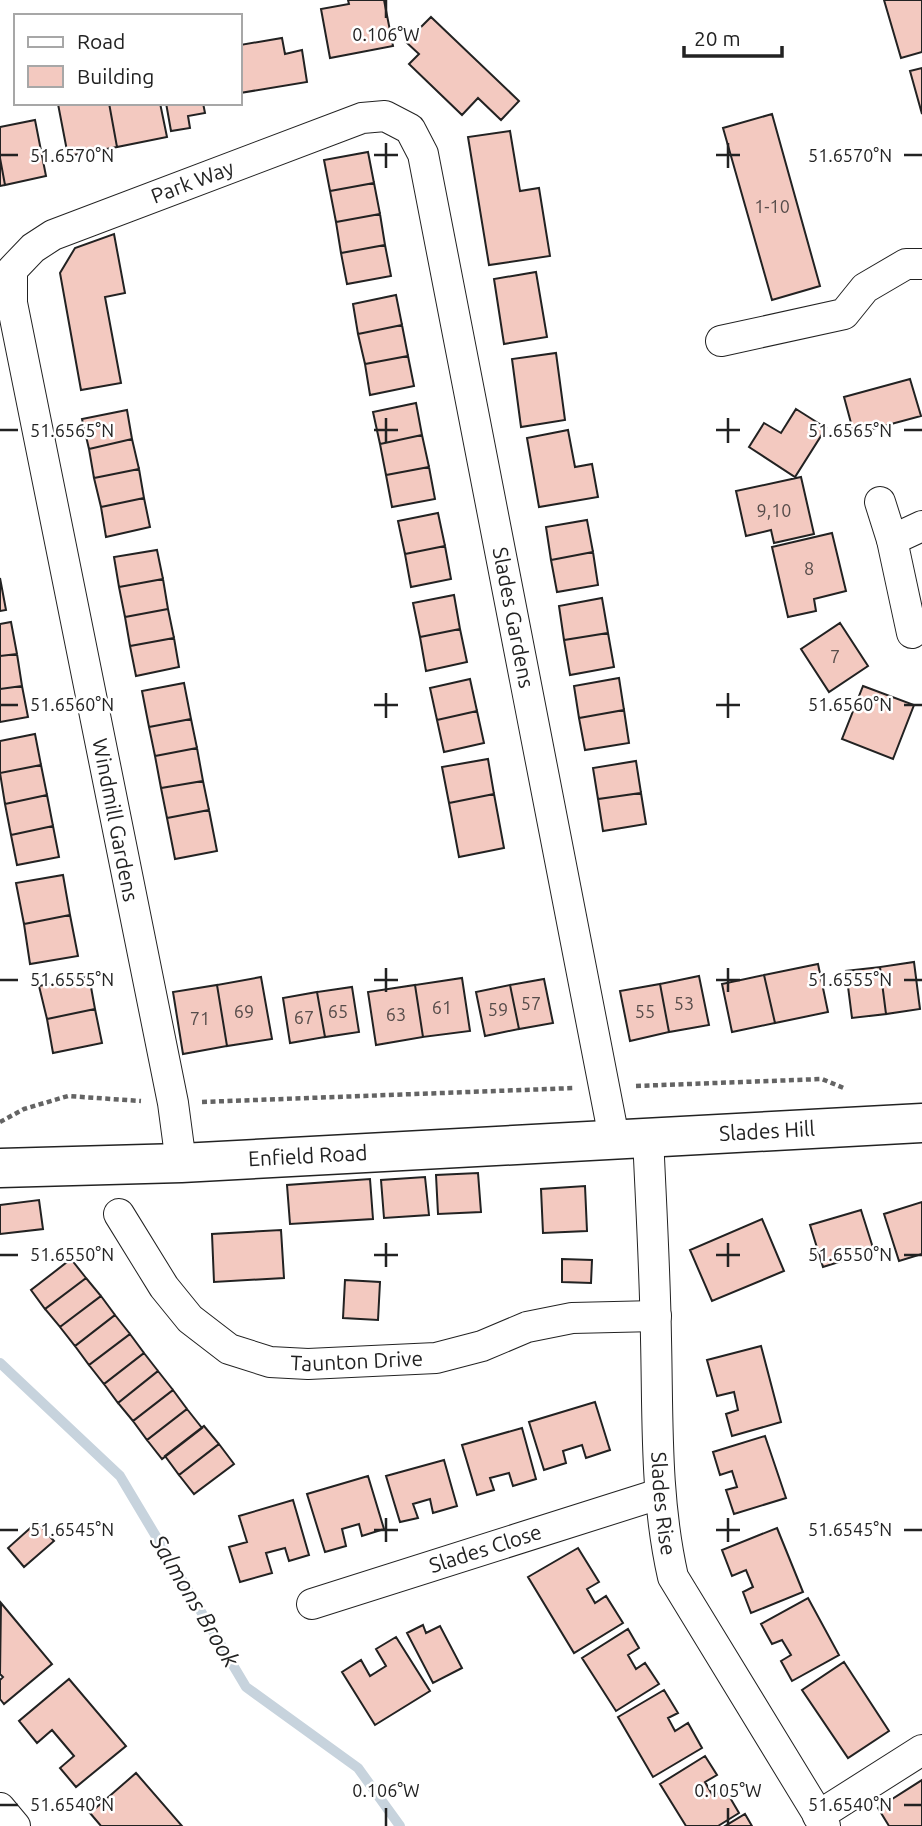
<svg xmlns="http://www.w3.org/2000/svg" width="922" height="1826" font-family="Ubuntu,sans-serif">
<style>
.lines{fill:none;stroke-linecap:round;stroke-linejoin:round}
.stream{stroke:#c7d3dd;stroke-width:10}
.building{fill:#f3c9c0;stroke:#222;stroke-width:2}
.minor-casing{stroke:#222;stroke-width:32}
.primary-casing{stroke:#222;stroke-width:41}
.path{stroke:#646464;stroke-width:4.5;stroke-dasharray:5 3.5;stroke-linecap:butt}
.minor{stroke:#fff;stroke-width:30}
.primary{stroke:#fff;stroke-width:38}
.ticks{fill:none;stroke:#222;stroke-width:2.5}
.labels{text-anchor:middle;stroke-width:5;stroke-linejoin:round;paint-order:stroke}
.number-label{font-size:18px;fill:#564c4a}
.street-label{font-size:21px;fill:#222;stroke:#fff}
.water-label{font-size:23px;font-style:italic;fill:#222;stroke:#fff}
.ticks-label{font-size:18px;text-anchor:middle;fill:#222;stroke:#fff;stroke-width:5;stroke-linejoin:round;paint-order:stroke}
</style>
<rect width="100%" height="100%" fill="#fff"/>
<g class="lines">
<path class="stream" d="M0,1363L120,1476L246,1687L358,1768L400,1826"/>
</g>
<path class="building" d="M348,0H384L393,46L330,58L321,9L349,4Z
M884,0H922V52L901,58Z
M431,17L519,101L501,120L478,98L462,115L409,64L419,54L406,42Z
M282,38L285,54L302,50L307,82L240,93V45Z
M922,68V114L910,71Z
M109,103H160L167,137L117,147Z
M109,103L117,147L68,156L58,104Z
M166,103H203L205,113L188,116L190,128L171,131Z
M772,114L820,286L772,300L723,128Z
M35,120L46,176L5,185L0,158V127Z
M510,131L520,191L539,188L550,256L489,265L468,137Z
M368,152L374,183L330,191L324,160Z
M0,158L5,185L0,186Z
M374,183L380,214L336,222L330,191Z
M380,214L385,245L341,253L336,222Z
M114,234L125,293L105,297L121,383L81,390L60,273L75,248Z
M385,245L391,276L347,284L341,253Z
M536,272L547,337L504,344L494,279Z
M396,295L402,325L358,334L353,304Z
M402,325L408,356L365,364L358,334Z
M556,353L565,420L521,427L512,359Z
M408,356L414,386L370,395L365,364Z
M910,379L921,416L854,434L844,397Z
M416,403L422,435L380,444L373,412Z
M796,409L826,428L795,477L749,447L764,423L781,433Z
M127,410L132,439L89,449L82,419Z
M568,430L575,467L592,464L598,497L539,507L527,438Z
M422,435L429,467L386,475L380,444Z
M132,439L139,469L94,478L89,449Z
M429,467L435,499L392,507L386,475Z
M139,469L144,498L101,507L94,478Z
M801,477L814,534L774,543L771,530L746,536L736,491Z
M144,498L150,527L106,537L101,507Z
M438,513L445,546L405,554L398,521Z
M587,520L593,552L551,560L546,527Z
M832,533L846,591L814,599L816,611L788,617L772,547Z
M445,546L451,579L411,587L405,554Z
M157,550L163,579L119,587L114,557Z
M593,552L598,585L557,592L551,560Z
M0,578L6,610L0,611Z
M163,579L168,609L125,617L119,587Z
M454,595L460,629L420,637L413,603Z
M602,598L608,633L564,640L559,606Z
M168,609L174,638L130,646L125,617Z
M11,622L17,654L0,656V624Z
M840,623L868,666L829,692L801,649Z
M460,629L467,662L426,671L420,637Z
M608,633L614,667L570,675L564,640Z
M174,638L179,667L136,676L130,646Z
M17,654L22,686L0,689V656Z
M619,678L624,710L579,718L574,686Z
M470,679L477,711L437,720L430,688Z
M184,683L191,719L149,727L142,691Z
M22,686L28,717L0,722V689Z
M863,686L914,705L893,759L842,739Z
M624,710L629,743L585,750L579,718Z
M477,711L484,743L444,752L437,720Z
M191,719L197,748L155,756L149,727Z
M35,734L41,765L0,773V741Z
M197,748L203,781L161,788L155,756Z
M488,759L494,794L449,803L442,767Z
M636,761L641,793L598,799L593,768Z
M41,765L47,795L5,804L0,773Z
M203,781L209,810L167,818L161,788Z
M641,793L646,824L603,831L598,799Z
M494,794L504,848L459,857L449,803Z
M47,795L53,826L11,835L5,804Z
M209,810L217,851L175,859L167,818Z
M53,826L59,857L17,865L11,835Z
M63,875L70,915L24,924L16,883Z
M70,915L78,956L30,964L24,924Z
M914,962L920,1009L886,1014L880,967Z
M818,964L828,1012L775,1023L764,975Z
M880,967L886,1014L852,1018L846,971Z
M764,975L775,1023L732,1032L722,984Z
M89,976L95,1009L47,1019L39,986Z
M699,976L709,1025L669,1032L660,984Z
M261,977L272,1039L227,1046L217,985Z
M462,978L470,1031L423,1037L415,985Z
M544,979L553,1023L519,1029L510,985Z
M660,984L669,1032L630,1041L620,991Z
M217,985L227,1046L183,1054L173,992Z
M415,985L423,1037L376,1045L368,992Z
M510,985L519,1029L485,1036L476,992Z
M352,987L359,1032L325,1037L317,992Z
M317,992L325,1037L290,1043L283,998Z
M95,1009L102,1043L53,1053L47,1019Z
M478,1173L481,1212L438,1214L436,1175Z
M425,1177L429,1215L384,1218L381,1180Z
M370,1179L373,1219L290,1224L287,1185Z
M585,1186L587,1231L543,1233L541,1189Z
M39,1200L43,1229L0,1234V1205Z
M922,1202V1254L899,1261L884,1214Z
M861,1210L874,1251L823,1267L810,1225Z
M762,1219L784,1271L712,1301L690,1250Z
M281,1230L284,1278L214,1282L212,1234Z
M71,1259L86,1278L45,1309L31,1290Z
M562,1259L592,1260L591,1283L562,1282Z
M86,1278L101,1296L60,1327L45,1309Z
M345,1280L380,1282L378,1320L343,1318Z
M101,1296L115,1315L75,1346L60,1327Z
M115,1315L130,1334L89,1365L75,1346Z
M130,1334L144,1353L104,1384L89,1365Z
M761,1346L781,1422L732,1436L726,1414L738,1410L734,1392L717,1396L707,1360Z
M144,1353L158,1371L118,1403L104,1384Z
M158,1371L173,1390L133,1421L118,1403Z
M173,1390L187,1409L147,1440L133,1421Z
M595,1402L610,1450L586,1458L582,1445L563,1451L566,1463L544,1470L529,1422Z
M187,1409L202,1428L162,1459L147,1440Z
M204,1426L219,1444L179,1475L165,1456Z
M522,1428L536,1479L513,1486L509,1473L490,1478L494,1490L477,1495L462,1445Z
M765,1436L786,1498L734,1514L726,1490L737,1487L732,1471L720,1475L713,1452Z
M219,1444L234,1464L194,1494L179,1475Z
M444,1460L457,1506L433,1513L430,1499L413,1504L418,1518L400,1522L386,1476Z
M368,1476L384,1529L362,1536L359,1524L342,1529L346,1546L325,1552L307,1494Z
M293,1500L309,1555L289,1561L285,1548L266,1553L272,1573L240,1582L229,1547L247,1542L239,1516Z
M37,1522L54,1541L24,1567L8,1548Z
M777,1528L803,1592L751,1613L743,1592L753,1587L746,1570L732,1576L722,1550Z
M578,1548L599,1582L587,1589L595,1603L606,1596L623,1623L574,1653L528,1577Z
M808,1598L839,1655L792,1681L781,1661L791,1655L782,1640L772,1644L761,1624Z
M1,1603L52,1664L4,1704L0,1699V1680L3,1677L0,1674Z
M423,1625L426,1633L440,1626L462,1668L433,1683L407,1633Z
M628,1629L639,1648L628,1655L636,1669L645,1663L659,1684L616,1711L582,1658Z
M396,1637L430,1691L375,1725L342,1672L361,1660L370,1676L386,1666L376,1649Z
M844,1662L889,1731L848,1758L802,1690Z
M69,1679L126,1746L76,1787L60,1768L74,1756L52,1730L37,1743L19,1721Z
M664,1690L678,1713L668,1718L675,1731L688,1723L702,1748L653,1777L618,1717Z
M705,1756L717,1775L705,1782L713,1796L725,1789L739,1813L718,1826H686L660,1784Z
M136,1773L182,1826H101L90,1813Z
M922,1780V1826H889L878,1808Z
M745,1814L752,1826H725Z"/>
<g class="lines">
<defs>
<g id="minor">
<path d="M721,341L844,314L865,288L906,264H922"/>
<path d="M880,502L892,540L912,633"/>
<path d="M892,540L922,526"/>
<path id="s1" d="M648,1136C651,1204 655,1271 656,1339C658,1420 655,1497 673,1577L825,1826"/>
<path id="s2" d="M181,1163L173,1103L12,303V270L33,248L53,235L362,118L385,116L410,129L423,154L614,1138"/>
<path id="s3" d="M119,1214L164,1287L190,1319L229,1349L270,1362L308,1364L436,1358L482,1346L527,1327L572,1318L656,1316"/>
<path id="s4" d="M312,1604L659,1494"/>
<path d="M0,1808L15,1826"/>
<path d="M818,1816L922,1750"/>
</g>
<g id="primary">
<path id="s5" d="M0,1168L181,1163L922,1123"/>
</g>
</defs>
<use href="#minor" class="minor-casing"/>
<use href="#primary" class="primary-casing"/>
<path class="path" d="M636,1086L822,1079L846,1089
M202,1102L575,1088
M0,1122L24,1109L68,1096L141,1101"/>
<use href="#minor" class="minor"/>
<use href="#primary" class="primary"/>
</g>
<path class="ticks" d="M386,0V18M386,143V168M728,143V168M0,155H18M374,155H398M716,155H740M904,155H922M386,418V443M728,418V443M0,430H18M374,430H398M716,430H740M904,430H922M386,693V718M728,693V718M0,705H18M374,705H398M716,705H740M904,705H922M386,968V992M728,968V992M0,980H18M374,980H398M716,980H740M904,980H922M386,1243V1267M728,1243V1267M0,1255H18M374,1255H398M716,1255H740M904,1255H922M386,1518V1542M728,1518V1542M0,1530H18M374,1530H398M716,1530H740M904,1530H922M0,1805H18M904,1805H922M386,1808V1826M728,1808V1826"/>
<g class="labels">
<g class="number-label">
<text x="772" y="213">1-10</text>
<text x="774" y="517">9,10</text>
<text x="809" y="575">8</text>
<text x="835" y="663">7</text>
<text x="531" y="1010">57</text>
<text x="684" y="1010">53</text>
<text x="442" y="1014">61</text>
<text x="498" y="1016">59</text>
<text x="244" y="1018">69</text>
<text x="338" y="1018">65</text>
<text x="645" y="1018">55</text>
<text x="396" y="1021">63</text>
<text x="304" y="1024">67</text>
<text x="200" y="1025">71</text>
</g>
<g class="street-label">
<text dy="7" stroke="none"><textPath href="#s2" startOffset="1113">Park Way</textPath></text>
<text dy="7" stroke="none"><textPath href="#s2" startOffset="1846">Slades Gardens</textPath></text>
<text transform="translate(115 820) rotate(79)" y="7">Windmill Gardens</text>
<text dy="7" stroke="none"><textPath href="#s5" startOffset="768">Slades Hill</textPath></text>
<text dy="7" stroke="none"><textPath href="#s5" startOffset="308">Enfield Road</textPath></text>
<text dy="7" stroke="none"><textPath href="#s3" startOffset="306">Taunton Drive</textPath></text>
<text dy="7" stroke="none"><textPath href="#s1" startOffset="368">Slades Rise</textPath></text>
<text dy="7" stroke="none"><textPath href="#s4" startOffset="182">Slades Close</textPath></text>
</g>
<g class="water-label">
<text transform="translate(195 1601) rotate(59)" y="8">Salmons Brook</text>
</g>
</g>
<g class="ticks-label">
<text x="386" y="41">0.106°W</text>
<text x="72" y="162">51.6570°N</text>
<text x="850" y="162">51.6570°N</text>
<text x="72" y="437">51.6565°N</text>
<text x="850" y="437">51.6565°N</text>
<text x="72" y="711">51.6560°N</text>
<text x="850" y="711">51.6560°N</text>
<text x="72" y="986">51.6555°N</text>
<text x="850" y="986">51.6555°N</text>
<text x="72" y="1261">51.6550°N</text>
<text x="850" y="1261">51.6550°N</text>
<text x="72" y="1536">51.6545°N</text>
<text x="850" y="1536">51.6545°N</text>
<text x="386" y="1797">0.106°W</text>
<text x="728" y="1797">0.105°W</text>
<text x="72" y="1811">51.6540°N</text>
<text x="850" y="1811">51.6540°N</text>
</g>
<rect x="14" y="14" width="228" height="91" fill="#ffffff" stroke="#a7a7a7" stroke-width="2"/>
<rect x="28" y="37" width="35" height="10" fill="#ffffff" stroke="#a7a7a7" stroke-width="2"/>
<text x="77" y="49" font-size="21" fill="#222222">Road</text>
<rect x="28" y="66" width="35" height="21" fill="#f3c9c0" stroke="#a7a7a7" stroke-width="2"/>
<text x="77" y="84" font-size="21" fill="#222222">Building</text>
<path d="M684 46v10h98v-10" fill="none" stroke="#222222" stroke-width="3.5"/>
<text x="694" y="46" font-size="21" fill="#222222" stroke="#ffffff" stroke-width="5" paint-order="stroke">20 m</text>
</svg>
